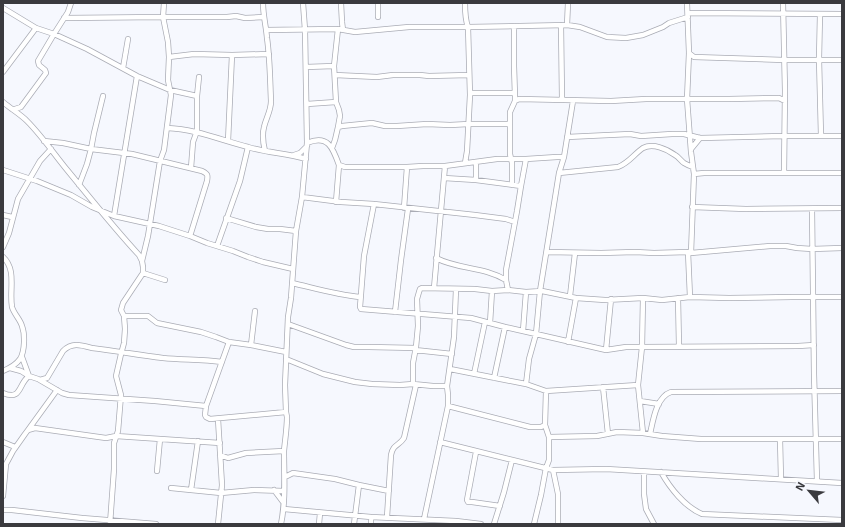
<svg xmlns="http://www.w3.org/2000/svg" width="845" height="527" font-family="'Exo 2',sans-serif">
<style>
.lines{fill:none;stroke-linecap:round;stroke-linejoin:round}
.minor-casing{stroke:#aaacb5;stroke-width:6}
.minor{stroke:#fff;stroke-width:4.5}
</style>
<rect width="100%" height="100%" fill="#f6f8fe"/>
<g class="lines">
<defs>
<path id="minor" d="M263,3C263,15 266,26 267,38C270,59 270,80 271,101C271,111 266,118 264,127C262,135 263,143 265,151
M341,3L342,22L343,30
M378,3V17
M687,3L689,53L687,99L691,152L694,174L691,253
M783,3L785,91L784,173
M3,8L36,28L54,34L87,49L137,76L170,90L197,96V131L193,142L191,168
M688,13L842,14
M820,14L819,59L821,136
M64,18L163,17H227L236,16L245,18L264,17
M561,25L562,99
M567,25L568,3
M338,29L334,66L336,102L339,110L340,116L338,127L342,126L372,123L385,126H397L427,124L450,125L469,124H510
M266,30L338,29L355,32L409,27H468L567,25L580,27L607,37L626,38L643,35L663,27L669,23L688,17
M689,53L694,57L784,60H842
M169,57L194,54L232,55L269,54
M306,67L334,66
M123,68L128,39
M3,72L36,28
M335,75L377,77L393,75H420L429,76L469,75
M470,93H515
M197,96L199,77
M515,101L519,99L611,101L646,99H729L779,98L785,101
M3,102C11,109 20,114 27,121C42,136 54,154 68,171C91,199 114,228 139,255L142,261
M307,104L336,102
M12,109H15L21,107L46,73L45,70L39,65L38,61L54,34L68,12L71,3
M167,128C195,129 221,140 248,147C267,153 287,153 306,159
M567,137L630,134L641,136L672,134H684L700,138L784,136H842
M44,141L63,143L91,149L132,154L202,171C208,174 208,175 207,181L190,236
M228,141L232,55
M307,143C328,134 333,148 339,165
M332,148L335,140L338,127
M691,149L700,138
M294,155L300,153L307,146
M465,163L467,151L470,95L468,27C465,19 465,12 465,3
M3,170L37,181L71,195L92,207L114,216L159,226L190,236L207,243L233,251L248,257L263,262L293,269
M559,173L618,167C629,163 634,154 643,148C653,143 667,149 675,155C679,157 681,161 684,163C687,165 690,166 693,167
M694,174L704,173H842
M444,178L476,180L521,186
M476,180V162
M79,185L87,164L91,149L94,133L103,96
M512,185V163L510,154V112L515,101V96L514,66V26
M302,197L341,202L374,204L475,215L506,219L515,222
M336,202L339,165L345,167H407L423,166H445L497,159H526L557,157H564
M374,204L364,256L360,307L361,309L471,318L505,327L536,334L606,350L626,347H642L798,346L814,345
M692,207L746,209L842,208
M404,208L407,167
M812,209L814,374L817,481
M3,215L12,217
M114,216L137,76
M226,218L256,227L268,229H280L296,231
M217,246L240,181L248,147
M3,247L9,233L18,199L40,161L51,149
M547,252L601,253L635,252L654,253L688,252L691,253L770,246H786L797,248L812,249L842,248
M688,252L690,297
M3,257C17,270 9,290 12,307C14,314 20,319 22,326C25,334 25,351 20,359C16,365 10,368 3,371
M436,258C459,270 483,266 506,280
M143,273L165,280
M292,283C314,288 337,295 360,297
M434,288L445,166
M508,290L506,280V270L517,211L521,186L526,159
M570,296L575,253
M678,298L679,346
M395,312L401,260L408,209
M124,316H148L157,323L201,332L216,337L229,342L251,345L286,352
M490,323L492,291
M288,324L346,345L354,347H369L416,348
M523,331L526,292
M229,342L206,406L205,415L206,417L210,419L286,412
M568,342L576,298
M251,345L255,311
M415,350L452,354
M606,350L611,299
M22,357L29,376
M286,359L323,374L355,382L372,384L400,385L413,384L433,386H447
M10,368L21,371L29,376L38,379L62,393L69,395L155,401L206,406
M450,369L526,384L546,391L638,385
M474,374L485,322
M494,378L505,327
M40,380L47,378L63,351C72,342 81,345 92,348C116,351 139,355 163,358C183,360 202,359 222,362
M413,384V363L416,347L418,326L417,299L419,292L420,289L422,288L475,289L492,291L508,290L526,292L542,291L576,298L605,300L643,298L662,300L690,297L729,298L792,297H842
M526,384L529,359L536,334L540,291L559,173L564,157L573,101
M603,387L608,434
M3,393C22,401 18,384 29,376
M640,401L659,404
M448,406L530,427H541L545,425
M218,419L222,485L218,524
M28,430L57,390
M643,433L638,385L642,347L643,298
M650,434C653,421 656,397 671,392L842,391
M549,437L597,436L617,432L643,433L662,436L701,439H842
M780,439L781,479
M3,442L15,447
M440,442L553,470L606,469L842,483
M476,452L467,500L468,502H472L500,506
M220,455L228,458L246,453L284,451
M553,470L558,494V524
M157,471L160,439
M644,472V494L646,509L654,524
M661,472C670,488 685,507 702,514L842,520
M285,477L293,473L335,479L359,485L389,491
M171,488L221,493L254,490L284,491
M191,490L198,441
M274,490L283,502
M3,496L6,464L13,451L25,434L28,430L35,428L106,438L116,436L220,443
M284,509L371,517L456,521L481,524
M3,510H12L82,518L156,524
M371,517V524
M387,517L391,455C393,444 399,446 404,438L416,385
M424,519L448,406V395L447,386L454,337L456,289
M110,524L114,469V443L118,431L121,395L116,376L121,354L124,343L125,329L124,316L121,310L123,303L143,273V267L142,261L148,236L160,161L164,150L171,95L168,80L169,57L168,42L163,17L164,3
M281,524C286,500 284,475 284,451C285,440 287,428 287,417L286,412L285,385L288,317L291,298L296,231L302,197L307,143L305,30L303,3
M319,524L320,513
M354,524L359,485
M494,524L504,492L512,460
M534,524L541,495L546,468L549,460V437L545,425L546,391"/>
</defs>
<use href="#minor" class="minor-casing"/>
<use href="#minor" class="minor"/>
</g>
<rect width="845" height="527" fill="none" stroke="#3a3a3e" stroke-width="8"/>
<g transform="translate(809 491) rotate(298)" stroke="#f6f8fe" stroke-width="3" paint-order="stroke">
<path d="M0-3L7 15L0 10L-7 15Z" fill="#3a3a3e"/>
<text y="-6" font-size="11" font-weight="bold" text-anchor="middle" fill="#3a3a3e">N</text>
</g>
</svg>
